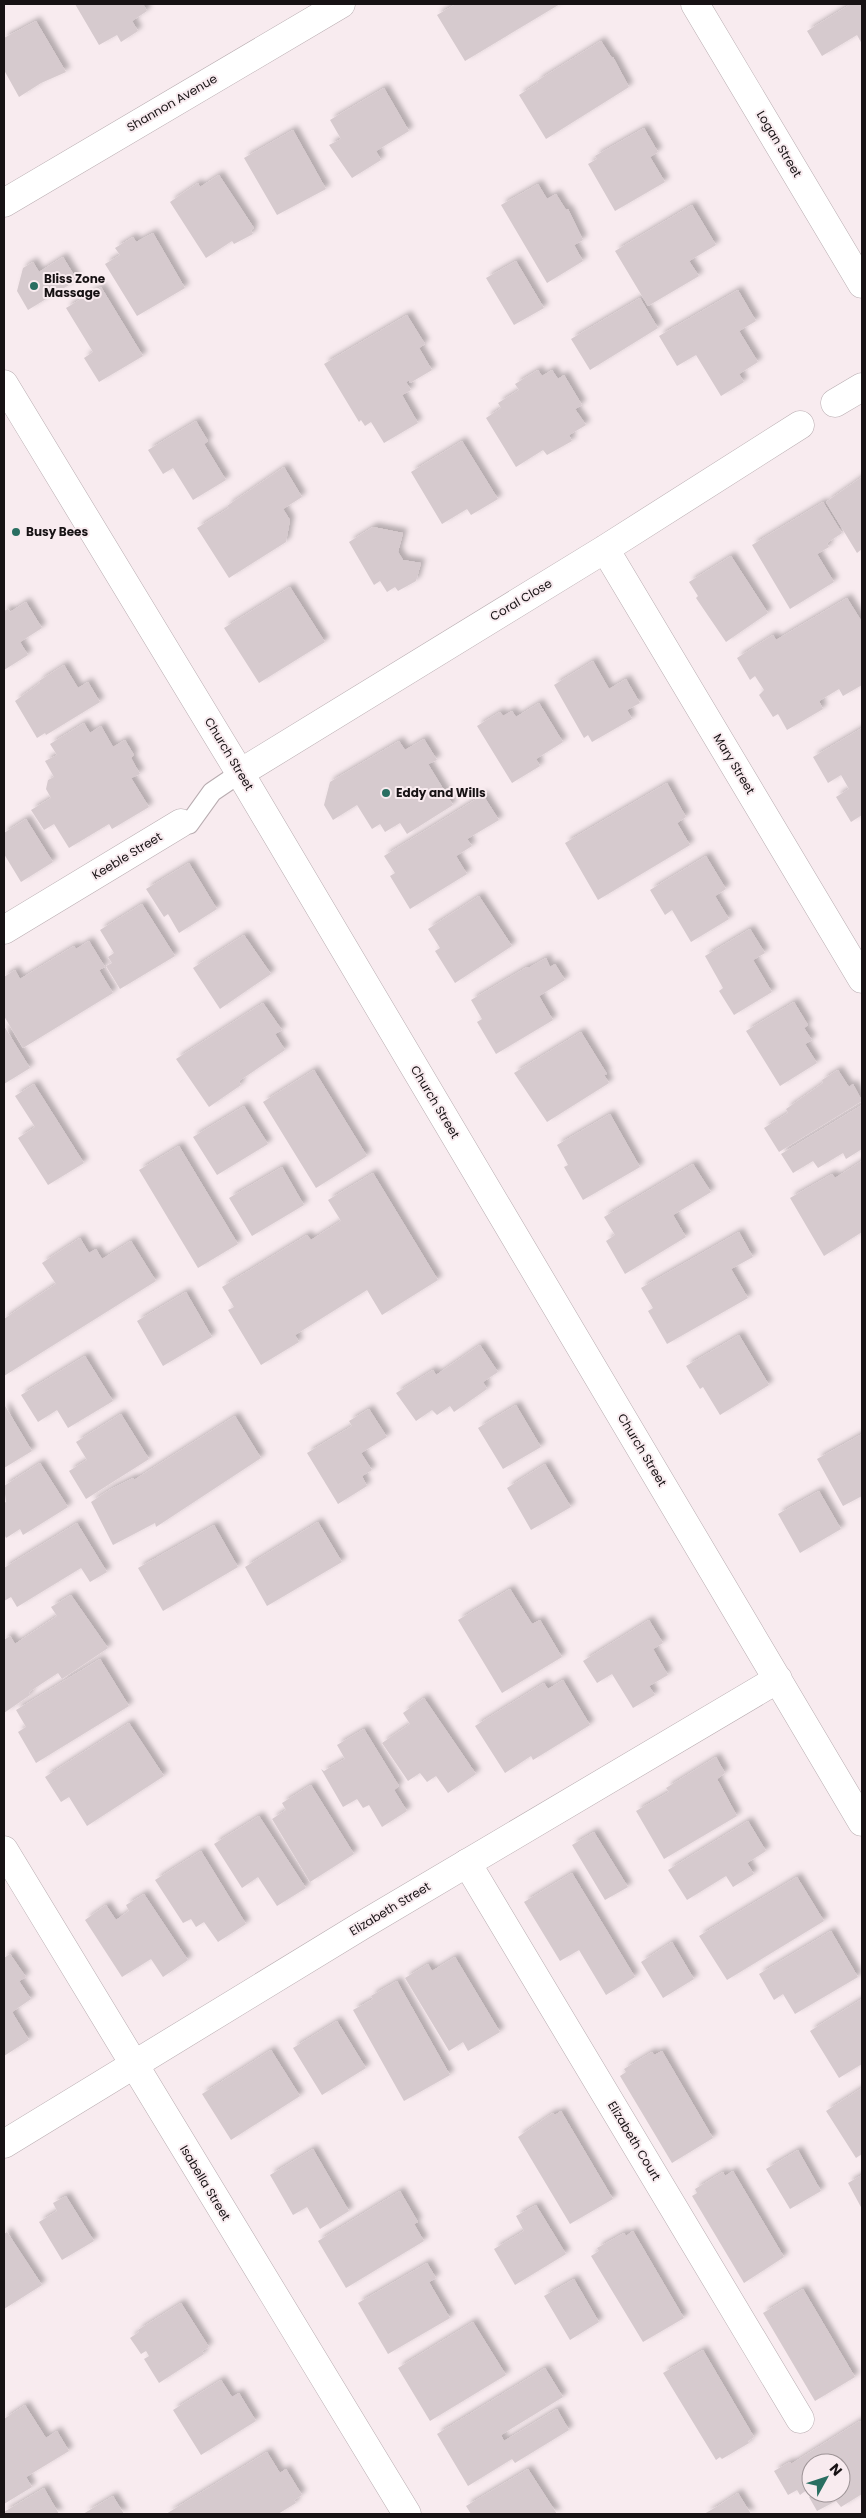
<svg xmlns="http://www.w3.org/2000/svg" width="866" height="2518" font-family="Poppins,sans-serif">
<style>
.building{fill:#d6cace;fill-rule:evenodd;filter:url(#shadow)}
.lines{fill:none;stroke-linecap:round;stroke-linejoin:round}
.service-casing{stroke:#b8acb0;stroke-width:21}
.minor-casing{stroke:#b8acb0;stroke-width:29}
.tertiary-casing{stroke:#b8acb0;stroke-width:29}
.secondary-casing{stroke:#b8acb0;stroke-width:29}
.service{stroke:#fff;stroke-width:19}
.minor{stroke:#fff;stroke-width:28}
.tertiary{stroke:#fff;stroke-width:28}
.secondary{stroke:#fff;stroke-width:28}
.poi-dot{fill:#296e61;stroke:#f8ebef;stroke-width:2}
.labels{text-anchor:middle;stroke-width:4;stroke-linejoin:round;paint-order:stroke}
.street-label{font-size:12px;fill:#171214;stroke:#f8ebef}
.poi-label{font-size:12px;font-weight:bold;fill:#171214;stroke:#f8ebef;text-anchor:start}
</style>
<defs>
<filter id="shadow"><feDropShadow dx="4.5" dy="-4.5" stdDeviation="2.5" flood-color="#0004"/></filter>
</defs>
<rect width="100%" height="100%" fill="#f8ebef"/>
<path class="building" d="M75,4H143L147,11L132,21L138,31L121,42L117,35L99,45Z
M456,4H560L465,61L437,15Z
M851,4H862V44L857,35L822,56L807,31Z
M36,21L66,72L41,83L19,97L4,70V38Z
M601,41L612,58L613,57L629,87L546,139L519,95L538,83L537,81Z
M384,88L409,131L376,151L381,160L352,178L329,145L341,139L330,120Z
M644,128L658,152L650,157L665,182L615,211L588,164L597,159L595,156Z
M293,130L326,189L277,215L244,158Z
M219,175L254,228L251,230L253,234L234,244L232,241L206,258L170,202L198,183L200,187Z
M538,184L547,199L556,194L566,210L568,209L583,240L574,245L583,261L547,283L501,205Z
M692,205L716,245L689,261L699,276L648,306L615,251Z
M153,233L185,288L137,316L105,264L120,255L115,248L133,237L136,242Z
M63,257L77,280L28,310L17,291L23,268L33,262L39,272Z
M516,261L544,308L514,325L486,278Z
M101,287L143,356L99,382L84,358L93,352L66,308Z
M738,290L756,321L739,331L758,362L739,374L744,382L721,396L696,355L677,366L659,336Z
M640,298L658,328L590,370L571,339Z
M407,315L425,344L419,348L432,370L410,383L409,380L406,382L411,390L402,395L418,423L384,443L371,422L365,426L361,420L359,422L324,364Z
M538,370L542,376L552,370L558,379L564,375L582,405L575,409L586,425L569,435L572,441L547,455L543,450L516,467L486,418L501,408L498,403L519,390L515,384Z
M196,421L208,441L204,444L226,480L193,500L173,468L163,474L148,450Z
M462,441L498,499L471,515L467,509L442,524L411,472Z
M284,467L302,497L283,509L290,520L286,542L229,578L197,528L229,508L227,506Z
M862,477V549L857,553L826,502Z
M823,502L842,533L827,543L829,547L817,554L834,582L790,609L752,545Z
M373,527L403,533L398,552L403,560L421,563L416,581L398,591L395,587L387,592L380,581L374,585L349,542Z
M731,556L768,613L726,642L696,598L698,596L689,582Z
M290,587L325,642L259,683L224,628Z
M847,598L862,622V685L843,696L839,689L819,701L823,709L787,730L778,714L773,717L759,695L764,690L755,676L750,680L737,658L773,635L776,640Z
M26,602L42,628L20,642L28,655L4,670V611L8,609L10,612Z
M593,661L609,689L626,679L640,703L627,710L632,719L592,742L588,735L584,738L554,685Z
M64,665L78,688L88,682L100,702L46,735L45,733L37,738L15,701L40,683L39,681Z
M539,703L563,742L536,759L540,766L512,783L477,726L500,712L503,716L512,711L516,717Z
M84,723L90,733L101,726L113,747L125,740L134,755L131,758L140,774L131,778L149,807L112,829L109,824L69,848L54,824L44,830L31,810L51,798L46,789L48,780L54,777L45,761L57,755L50,744Z
M862,728V815L851,822L836,797L849,789L841,775L828,783L813,757Z
M424,739L437,760L428,764L453,805L407,834L400,823L385,832L380,824L372,829L357,805L333,820L324,805L330,782L399,741L405,750Z
M667,783L686,817L677,823L690,845L598,900L565,843Z
M483,795L499,820L467,839L472,846L456,856L467,874L410,909L390,876L395,873L384,856Z
M26,819L53,862L21,882L4,854V833Z
M706,856L726,889L715,896L729,919L691,942L672,910L665,915L650,890Z
M189,863L217,909L179,933L168,914L164,917L146,889Z
M479,896L512,946L455,983L435,951L440,948L428,929Z
M142,904L175,956L120,989L106,966L112,963L108,957L114,953L100,930Z
M750,929L765,953L753,960L772,992L734,1015L719,991L723,988L705,956Z
M244,935L271,974L220,1009L193,968Z
M89,941L105,967L99,970L113,993L23,1048L4,1016V977L15,970L20,979L74,946L76,949Z
M546,958L550,967L555,964L565,980L539,996L553,1020L496,1054L477,1022L482,1019L471,1000L527,967L528,968Z
M794,1002L808,1025L804,1028L812,1040L805,1044L817,1063L780,1086L746,1031Z
M263,1003L282,1030L275,1034L285,1050L239,1081L241,1085L209,1107L176,1059Z
M4,1026L30,1068L4,1084Z
M581,1032L607,1074L604,1075L609,1083L547,1122L514,1073Z
M314,1070L367,1156L316,1188L263,1102Z
M838,1070L849,1087L853,1084L862,1101L779,1152L764,1128L788,1113L786,1109L823,1083L822,1080Z
M34,1084L84,1163L48,1185L18,1138L35,1127L15,1096Z
M862,1105V1149L846,1159L843,1153L818,1168L813,1161L793,1173L781,1154Z
M244,1106L268,1144L217,1175L193,1137Z
M610,1114L640,1167L583,1200L564,1167L568,1165L557,1145Z
M179,1146L238,1244L198,1268L139,1170Z
M862,1161V1232L824,1256L790,1198L832,1174L835,1178Z
M693,1164L711,1192L673,1215L686,1237L625,1274L606,1241L615,1235L604,1217Z
M282,1167L304,1205L252,1236L229,1198Z
M373,1173L438,1280L382,1315L367,1290L295,1335L299,1342L261,1365L228,1310L234,1307L222,1287L307,1235L311,1240L341,1221L328,1200Z
M739,1232L753,1257L731,1269L748,1298L667,1344L648,1311L653,1308L641,1288Z
M80,1238L89,1253L96,1249L102,1259L131,1241L156,1281L4,1376V1319L56,1284L42,1263Z
M186,1292L212,1337L163,1366L137,1321Z
M739,1335L769,1385L720,1415L703,1387L700,1389L686,1366Z
M480,1345L498,1372L483,1382L487,1389L454,1412L450,1406L437,1415L432,1410L416,1421L396,1393L433,1370L436,1375Z
M85,1356L113,1401L68,1428L57,1410L38,1422L21,1395Z
M516,1405L541,1447L503,1469L478,1428Z
M5,1406L32,1451L4,1468V1407Z
M369,1409L387,1437L361,1453L372,1470L362,1476L367,1486L338,1504L307,1453L352,1426L349,1421Z
M121,1414L149,1459L86,1499L69,1471L87,1460L76,1442Z
M235,1416L261,1458L156,1527L155,1523L113,1545L91,1502L111,1489L133,1478L134,1480Z
M862,1434V1496L843,1506L817,1459Z
M40,1463L68,1507L23,1535L20,1529L6,1538L4,1534V1503L6,1502L4,1486Z
M545,1464L571,1507L531,1530L507,1488Z
M819,1491L841,1529L800,1553L778,1514Z
M318,1522L342,1562L267,1606L245,1567Z
M77,1523L107,1572L90,1582L81,1568L17,1607L11,1597L4,1601V1568Z
M214,1525L238,1567L163,1611L138,1568Z
M510,1589L532,1624L540,1620L562,1657L502,1693L458,1620Z
M71,1595L108,1648L62,1679L58,1673L29,1692L30,1695L4,1713V1640L10,1636L15,1644L57,1616L51,1607Z
M649,1620L663,1643L653,1649L668,1675L649,1686L655,1695L633,1708L612,1674L597,1683L583,1661Z
M100,1659L129,1706L36,1763L18,1732L26,1727L16,1710Z
M563,1680L590,1725L533,1760L531,1756L505,1773L475,1726L544,1683L548,1689Z
M424,1698L476,1774L448,1793L436,1776L427,1782L420,1773L408,1781L382,1743L410,1724L403,1713Z
M129,1723L164,1776L87,1826L69,1797L61,1802L45,1777Z
M364,1729L399,1786L394,1790L407,1811L382,1827L369,1805L363,1808L357,1799L343,1807L321,1769L324,1771L345,1759L337,1745Z
M716,1757L725,1773L717,1779L737,1816L664,1859L636,1811L669,1792L666,1788Z
M311,1785L354,1854L310,1882L272,1819L286,1810L282,1803Z
M259,1816L306,1888L277,1906L258,1877L242,1888L214,1844Z
M748,1821L766,1851L747,1863L754,1874L733,1887L726,1876L687,1900L668,1870Z
M594,1832L628,1887L605,1900L572,1845Z
M201,1851L246,1924L218,1942L204,1922L196,1927L191,1919L183,1923L155,1880Z
M572,1873L635,1977L606,1995L579,1950L560,1961L524,1902Z
M797,1877L824,1921L727,1980L699,1936Z
M144,1894L188,1960L163,1977L151,1959L122,1977L85,1920L106,1905L116,1920L129,1911L126,1905Z
M831,1931L858,1977L795,2014L783,1994L774,2000L759,1974Z
M672,1942L694,1979L663,1998L641,1962Z
M10,1954L26,1977L19,1981L31,1999L12,2012L29,2040L4,2056V1958Z
M455,1957L500,2032L468,2051L463,2042L449,2051L405,1978L428,1964L432,1971Z
M397,1981L450,2075L404,2101L353,2010L373,1999L371,1996Z
M862,1999V2064L839,2078L810,2031Z
M337,2021L366,2068L322,2095L293,2048Z
M271,2050L300,2096L231,2140L202,2094Z
M662,2051L713,2138L672,2163L620,2076L626,2072L624,2069L652,2052L654,2055Z
M862,2088V2154L856,2158L826,2111Z
M561,2111L613,2199L570,2224L518,2137L553,2113L555,2115Z
M313,2149L349,2211L320,2229L307,2207L293,2215L270,2175Z
M798,2150L821,2191L790,2209L766,2169Z
M733,2171L784,2257L744,2283L692,2196L697,2193L695,2189L723,2172L725,2176Z
M862,2175V2209L848,2183Z
M400,2191L418,2222L414,2224L424,2241L346,2288L318,2241Z
M66,2196L94,2241L62,2260L39,2222L57,2211L53,2203Z
M536,2205L566,2254L515,2285L494,2249L524,2231L516,2216Z
M633,2231L684,2318L643,2342L591,2256L599,2251L597,2248L624,2233L626,2236Z
M7,2232L42,2285L4,2309V2234Z
M427,2263L436,2278L429,2282L450,2318L388,2354L358,2303Z
M574,2279L599,2322L570,2340L544,2296Z
M803,2289L855,2377L815,2401L763,2313Z
M181,2303L209,2347L202,2351L204,2354L159,2383L144,2359L149,2356L146,2351L141,2354L130,2338L139,2332L138,2330Z
M473,2322L506,2375L430,2421L398,2368Z
M703,2350L754,2437L748,2441L749,2443L722,2459L720,2457L716,2460L663,2373Z
M545,2368L563,2397L501,2435L504,2441L557,2409L569,2430L515,2463L512,2459L468,2486L437,2434Z
M221,2380L232,2397L239,2393L256,2421L201,2455L173,2410Z
M25,2405L46,2438L57,2431L69,2451L26,2477L32,2487L4,2504V2419Z
M860,2421L862,2425V2494L841,2507L836,2501L817,2511L809,2497L811,2496L808,2489L800,2495L797,2490L788,2495L774,2471L790,2462L791,2464ZM811,2463H841V2493H811Z
M267,2452L280,2473L286,2469L302,2495L294,2500L296,2503L278,2514H166Z
M528,2469L557,2514H471L466,2506Z
M44,2488L59,2514H4V2512Z
M738,2493L751,2514H704L718,2506Z
M113,2496L124,2514H83Z"/>
<g class="lines">
<defs>
<path id="service" d="M181,823L189,824L212,792L240,773"/>
<path id="minor" d="M695,4L862,284
M835,403L862,387
M605,549L862,979
M240,773L605,549L800,425
M4,930L181,823
M4,1850L407,2514
M467,1863L800,2419"/>
<path id="tertiary" d="M4,384L240,773L862,1822
M4,2144L361,1926L778,1679"/>
<path id="secondary" d="M4,203L341,4"/>
</defs>
<use href="#service" class="service-casing"/>
<use href="#minor" class="minor-casing"/>
<use href="#tertiary" class="tertiary-casing"/>
<use href="#secondary" class="secondary-casing"/>
<use href="#service" class="service"/>
<use href="#minor" class="minor"/>
<use href="#tertiary" class="tertiary"/>
<use href="#secondary" class="secondary"/>
</g>
<g class="poi-dot">
<circle cx="34" cy="286" r="5"/>
<circle cx="16" cy="532" r="5"/>
<circle cx="386" cy="793" r="5"/>
</g>
<g class="labels">
<g class="street-label">
<text transform="translate(172 103) rotate(-30)" y="4">Shannon Avenue</text>
<text transform="translate(779 144) rotate(59)" y="4">Logan Street</text>
<text transform="translate(521 600) rotate(-31)" y="4">Coral Close</text>
<text transform="translate(229 754) rotate(59)" y="4">Church Street</text>
<text transform="translate(734 764) rotate(59)" y="4">Mary Street</text>
<text transform="translate(127 856) rotate(-31)" y="4">Keeble Street</text>
<text transform="translate(435 1102) rotate(59)" y="4">Church Street</text>
<text transform="translate(642 1450) rotate(59)" y="4">Church Street</text>
<text transform="translate(390 1909) rotate(-31)" y="4">Elizabeth Street</text>
<text transform="translate(634 2141) rotate(59)" y="4">Elizabeth Court</text>
<text transform="translate(205 2183) rotate(59)" y="4">Isabella Street</text>
</g>
<g class="poi-label">
<text x="44" y="283">Bliss Zone<tspan x="44" dy="14">Massage</tspan></text>
<text x="26" y="536">Busy Bees</text>
<text x="396" y="797">Eddy and Wills</text>
</g>
</g>
<rect width="866" height="2518" fill="none" stroke="#171214" stroke-width="10"/>
<g transform="translate(826 2478) rotate(50)"><circle r="24" fill="#f8ebef" stroke="#9e9497"/>
<path d="M0-4L9 19L0 12L-9 19Z" fill="#296e61"/>
<text y="-8" font-size="14" font-weight="bold" text-anchor="middle" fill="#171214">N</text>
</g>
</svg>
